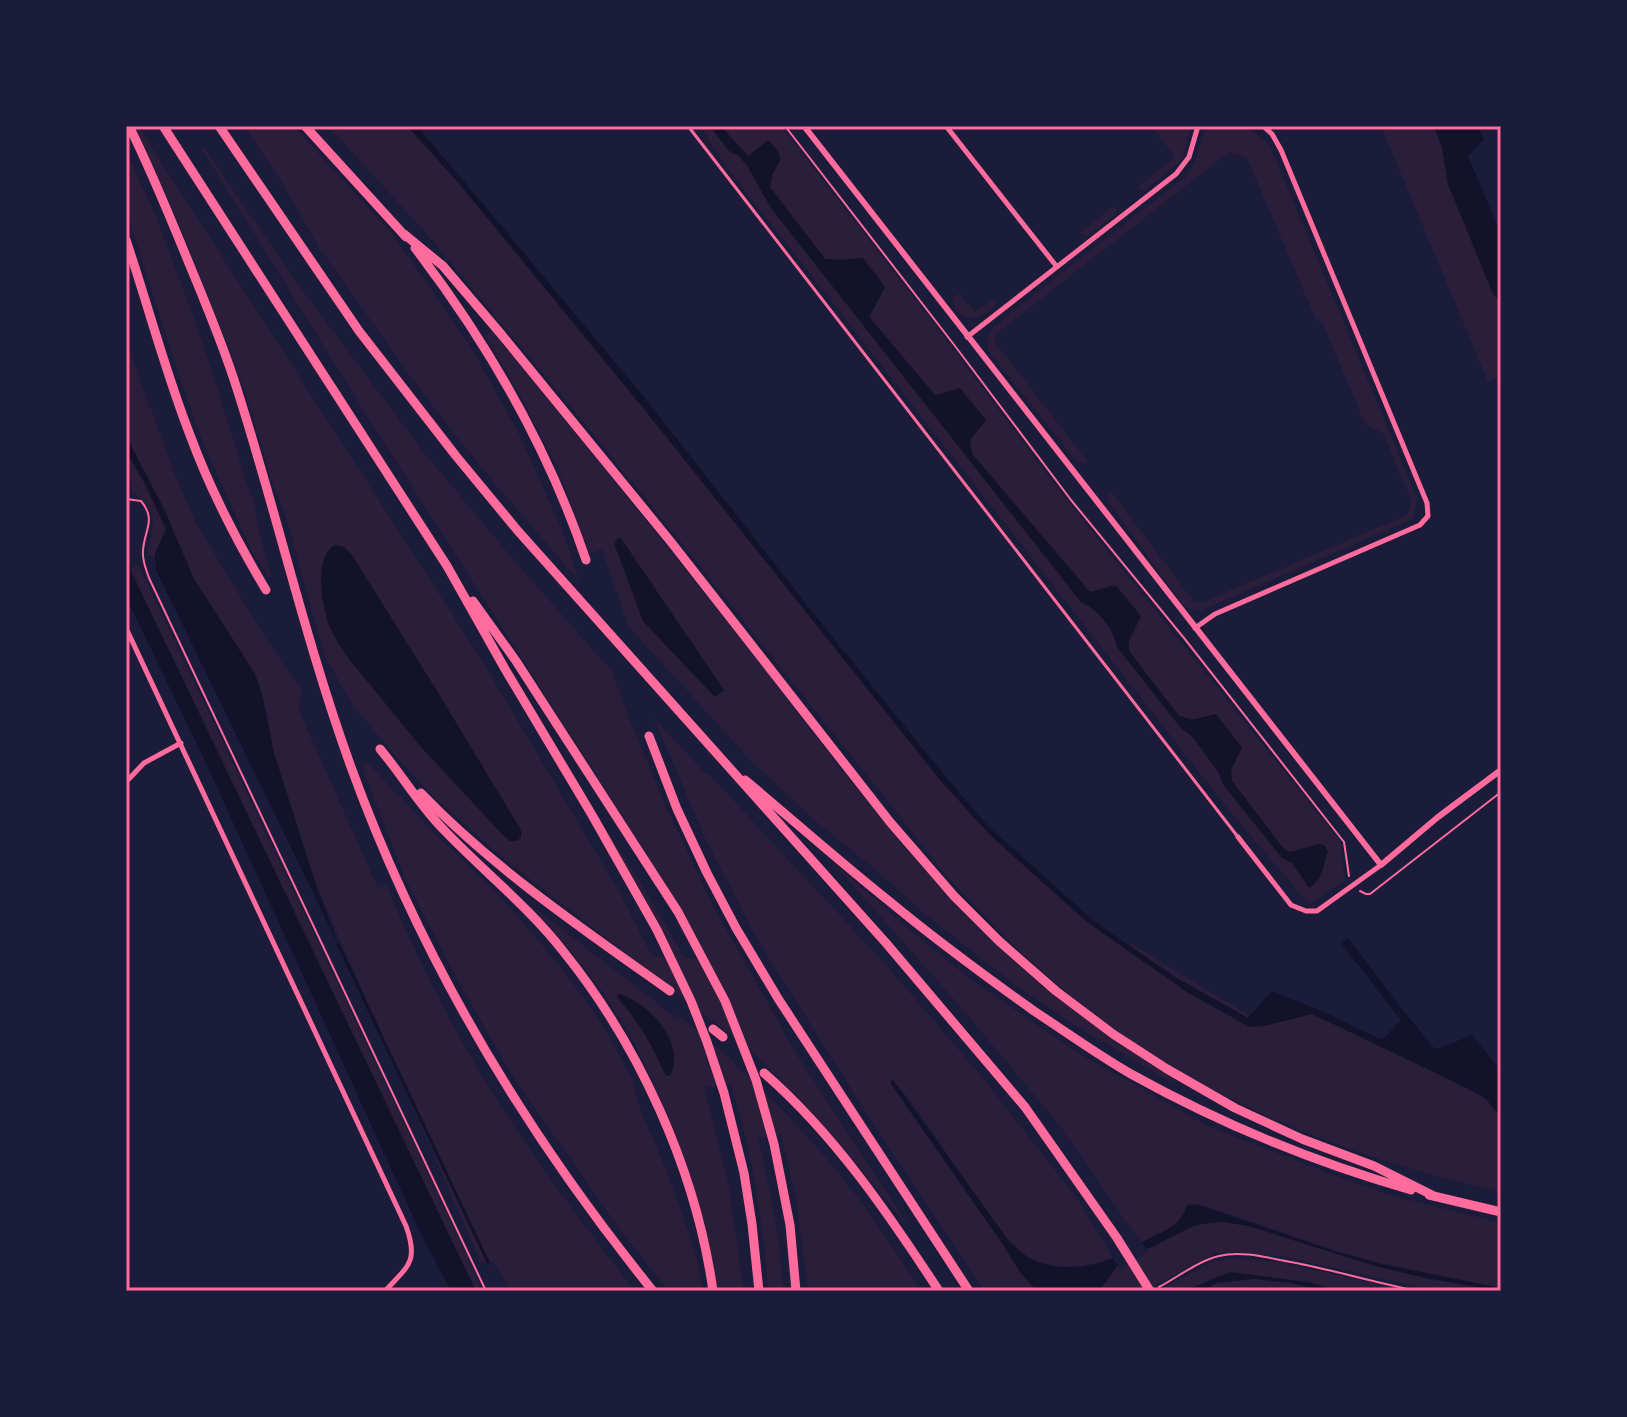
<svg xmlns="http://www.w3.org/2000/svg" width="1627" height="1417" font-family="'Varela Round',sans-serif">
<style>
.green{fill:#2a1e3b;fill-rule:evenodd}
.water{fill:#12122b}
.pier{fill:#1b1b3a}
.lines{fill:none;stroke-linecap:round;stroke-linejoin:round}
.stream{stroke:#12122b;stroke-width:3}
.path{stroke:#ff6b9d;stroke-width:2}
.service{stroke:#ff6b9d;stroke-width:3}
.minor{stroke:#ff6b9d;stroke-width:5}
.tertiary{stroke:#ff6b9d;stroke-width:6}
.motorway{stroke:#ff6b9d;stroke-width:9}
.neatline{fill:none;stroke:#ff6b9d;stroke-width:3}
</style>
<rect width="100%" height="100%" fill="#1b1b3a"/>
<path class="green" d="M134,126H138L481,659L620,893L652,956L673,957L647,903L591,807L641,883L685,958L708,959L691,928L658,872L364,411L200,146L205,149L292,276L422,450L518,565L612,671L629,718L664,802L712,904L797,1055L907,1223H904C855,1161 806,1101 747,1048L498,854L434,797L399,760L353,706L324,655L285,513L273,486L254,421L234,361L175,214ZM322,586L505,837L422,748L349,659L329,625L324,607Z
M244,126H293L391,232L471,347L517,430L537,473L561,528L580,582L490,478L450,429L411,377L318,246L283,184Z
M328,126H407C475,198 536,277 598,353C725,507 849,664 975,820L1087,922L1187,992L1222,1012L1250,1027L1264,1026L1312,1014L1427,1067L1486,1099L1501,1118V1191C1379,1166 1251,1118 1146,1051C1071,1004 1005,940 946,875L689,552L570,406L426,233Z
M700,126H710L729,151L739,156L748,167L771,208L1081,602C1097,608 1114,630 1117,647L1181,728C1196,739 1217,765 1222,783L1282,858L1292,863L1309,887L1320,844L1289,852L1283,848L1232,781L1231,770L1200,719L1191,720L1178,715L1129,651V641L1141,616L1117,587L1112,586L1090,592L972,454L970,440L986,420L935,395L869,316L885,287L863,258L841,260L825,259L770,187L772,175L781,159L748,156L726,132L724,126H781L942,334L1055,485L1340,841L1345,880L1312,903L1307,902L1223,803L726,166Z
M1151,126H1190V129L1183,157L1177,165L1143,191L1138,187L1175,157Z
M1208,126H1247L1266,142L1272,151L1417,498L1414,516L1411,520L1200,611L1189,609L1183,605L1108,501L1107,495L1110,490L1195,603L1203,602L1407,515L1412,503L1383,433L1365,424L1322,322L1316,320L1247,158L1229,152L996,334L995,342L1088,462L1084,463L1077,462L988,351L987,341L990,330L1032,296L1186,176C1199,162 1198,142 1208,126Z
M1381,126H1433L1442,147L1448,184L1493,294L1501,302V376L1488,382Z
M126,151L156,217L190,307L210,365L247,484L255,505L258,529L272,578L267,575L251,550L204,445L181,382L126,210Z
M1114,206L1116,210V214L1087,236L1079,233Z
M959,293L975,312L994,299L997,304C984,321 956,325 953,299Z
M492,330C576,434 660,537 743,642C820,740 893,843 982,931C1040,987 1106,1035 1173,1079V1083L1074,1025L1015,985L925,914L868,863L822,827L753,763L628,626L602,549L590,554L556,465L522,399L485,335ZM643,621L724,690V691L715,697Z
M126,335L140,380L177,480L196,523L263,634L302,692L298,709L378,888L386,885C413,949 444,1011 479,1071C525,1148 580,1220 635,1291H511L493,1262L481,1263L316,885L274,753L268,732V717L255,674L194,579L164,509L126,436Z
M126,451L144,482L167,529L154,557L147,555C153,526 161,510 132,493L131,480L126,468Z
M138,564L459,1238L483,1291H476L452,1242L130,569Z
M654,718L707,775L709,774L888,967L978,1072L1077,1198L1113,1258C1085,1267 1058,1272 1030,1258C1010,1248 998,1227 985,1209C954,1167 927,1119 893,1080L890,1083L1004,1246L1020,1272L1037,1291H985L869,1117L757,939L705,838Z
M367,762L432,831L492,888L534,935L564,971L601,1022L634,1082C635,1105 649,1127 657,1147C675,1194 695,1241 703,1291H669L621,1231L515,1080L458,981L405,878L362,767Z
M833,863L927,944L973,981L1021,1014L1085,1057L1210,1127L1352,1182L1393,1196L1501,1223V1288L1382,1264L1335,1251L1206,1206L1185,1213C1176,1229 1157,1235 1141,1243L1057,1122L958,1004Z
M531,905L680,1021L675,1013L734,1061L735,1065C784,1108 828,1157 867,1210C886,1236 903,1264 922,1291H808L796,1199L781,1135L758,1138C770,1188 781,1239 783,1291H768C763,1221 752,1152 731,1085L704,1087L729,1186L744,1291H717L687,1167L655,1086L630,1035L604,994L572,953ZM618,996C632,1006 667,1023 670,1041C672,1050 666,1063 664,1072L646,1034Z
M1132,944L1250,1016L1248,1018L1175,977L1128,945Z
M1223,1222L1249,1226L1372,1265L1425,1278L1501,1291H1437L1281,1256L1235,1252L1216,1253L1143,1291H1099L1118,1265L1134,1256L1191,1227L1202,1224Z
M1231,1258L1279,1262L1409,1291H1158L1211,1262Z"/>
<path class="water" d="M407,126H422L420,130L463,180L644,397L814,614L945,776L988,826L1094,921L1175,977L1248,1018L1272,991L1324,1012L1380,1039L1384,1038L1401,1020L1341,943L1348,938L1406,1014L1434,1048H1441L1472,1035L1501,1071V1118L1486,1099L1469,1089L1312,1014L1264,1026L1250,1027L1187,992L1087,922L993,838L940,780L639,403L456,180Z
M710,126H724L726,132L748,156L768,140L777,150L781,159L772,175L770,187L825,259L841,260L863,258L885,287L869,317L935,395L960,388L986,420L970,440L972,454L1090,592L1112,586L1117,587L1141,616L1129,641V651L1178,715L1191,720L1216,714L1242,748L1231,770L1232,781L1283,848L1290,852L1320,844L1324,845L1328,851C1324,864 1322,881 1309,888L1292,863L1282,858L1222,783L1220,774L1191,735L1181,728L1117,647C1115,630 1097,608 1081,602L771,208L748,167L739,156L729,151Z
M1434,126H1478L1484,140L1468,156L1501,235V302L1493,294L1448,184L1442,147Z
M126,436L164,509L194,579L255,674L262,694L274,753L316,885L338,944L156,570L155,553L166,529L144,482L126,451Z
M620,537L724,690L715,697L643,621L615,546V542Z
M335,545L344,547L352,555L437,691L521,830V837L517,841H510L505,837L422,748L349,659C341,648 334,637 329,625C322,605 313,557 335,545Z
M126,553L129,555L130,569L476,1291H451L422,1236L205,761L126,597Z
M620,994C650,1004 685,1042 671,1075L666,1076L664,1072C650,1041 639,1023 618,998L617,996Z
M893,1080L1009,1241C1015,1246 1021,1253 1028,1257C1053,1272 1087,1269 1113,1258C1125,1253 1135,1246 1146,1240C1164,1231 1181,1226 1187,1205L1196,1204L1335,1251L1382,1264L1501,1288V1291L1425,1278L1372,1265L1249,1226L1223,1222L1202,1224L1191,1227L1133,1256L1118,1265L1099,1291H1037L1020,1272L1004,1246L890,1082Z
M1230,1272L1308,1282L1340,1291H1323L1291,1283L1254,1279L1217,1283L1202,1291H1184Z"/>
<path class="pier" d="M1140,1239L1148,1252L1120,1269L1111,1255Z"/>
<g class="lines">
<path class="stream" d="M338,944L488,1262"/>
<path class="path" d="M785,126L955,346L1071,500L1184,638L1344,842L1349,876
M126,478L128,487L126,497
M126,499L141,501C157,520 144,530 143,551C142,561 146,569 149,578L486,1291
M1360,891L1366,894H1370L1501,792
M1159,1287C1178,1277 1198,1261 1219,1256C1238,1251 1261,1256 1280,1260C1327,1268 1372,1282 1418,1291"/>
<path class="service" d="M688,126L1238,837"/>
<path class="minor" d="M946,126L1057,267
M967,337L1176,174L1189,157L1198,126
M126,628L406,1226C419,1262 408,1266 385,1291
M1195,628L1215,614L1420,525L1428,516L1427,503L1281,150L1272,134L1263,126
M126,782L144,763L181,743
M1238,837L1291,905L1306,911H1317L1381,865"/>
<path class="tertiary" d="M804,126L1381,865L1438,817L1501,770"/>
<path class="motorway" d="M129,126C150,168 168,212 186,256C204,300 223,344 237,389C277,514 306,643 351,767C420,957 526,1134 653,1291
M163,126L447,566L505,669L592,815L657,930L691,1001L707,1042L724,1093L744,1173L752,1224L759,1291
M219,126L359,331L456,456L518,531L886,943L1025,1107L1117,1238L1150,1291
M305,126L406,237
M404,234L443,266L501,334L671,542L890,822L954,896L999,941L1056,991L1113,1034L1167,1069L1235,1108L1302,1139L1374,1166L1434,1196
M126,240C148,305 165,371 190,435C210,489 236,540 266,590
M415,248C487,342 548,448 586,560
M473,601L516,661L678,912L725,1001L756,1080L774,1144L790,1225L796,1291
M649,736L677,809L707,873L736,928L779,1000L969,1291
M380,749C402,775 420,806 444,830C483,871 528,906 563,951C639,1045 696,1170 713,1291
M745,780C793,820 840,862 889,901C936,940 985,976 1034,1011C1066,1032 1098,1055 1131,1074C1219,1123 1314,1162 1411,1190
M421,793C494,869 584,930 670,991
M713,1029L723,1037
M764,1073C834,1134 888,1213 939,1291
M1429,1195L1501,1212"/>
</g>
<rect width="1627" height="1417" fill="none" stroke="#1b1b3a" stroke-width="256"/>
<rect x="128" y="128" width="1371" height="1161" class="neatline"/>
</svg>
